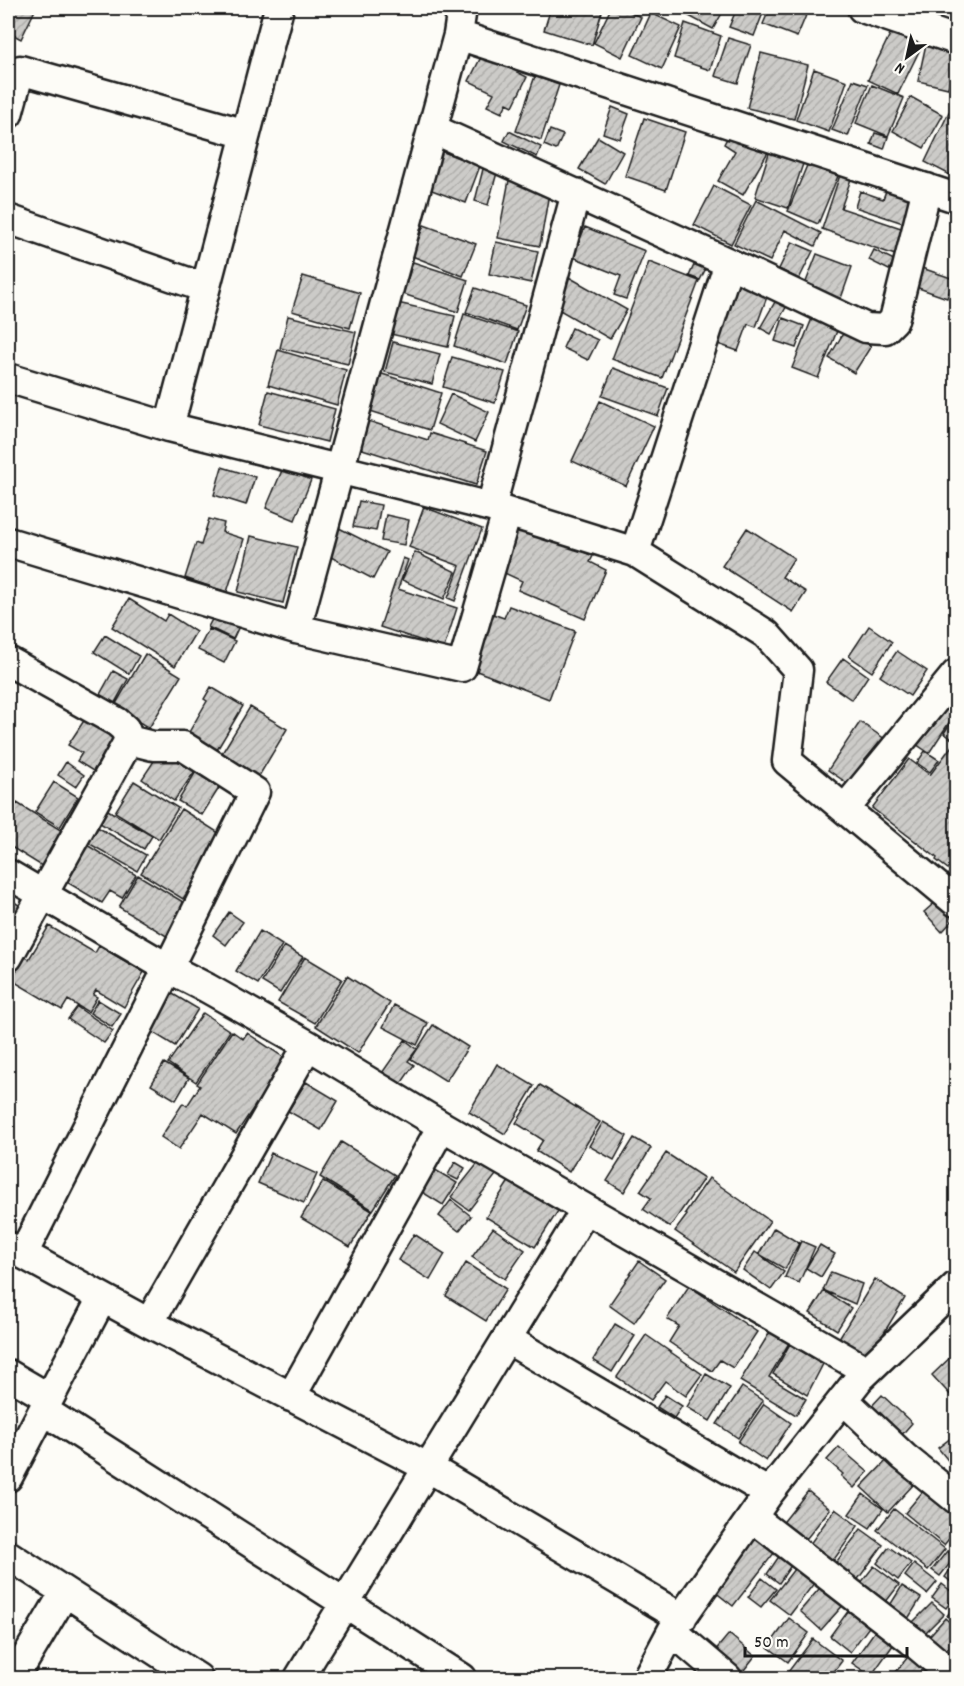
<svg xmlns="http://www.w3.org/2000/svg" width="964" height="1686" font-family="Dekko,sans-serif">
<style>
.building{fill:url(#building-hatch);stroke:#1c1c1c;stroke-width:1.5}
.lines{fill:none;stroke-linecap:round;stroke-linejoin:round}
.minor-casing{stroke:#1c1c1c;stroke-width:33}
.minor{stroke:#fdfcf7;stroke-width:28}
</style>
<defs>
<pattern id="building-hatch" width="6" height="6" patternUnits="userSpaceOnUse" patternTransform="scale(1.5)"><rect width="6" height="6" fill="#cccbc8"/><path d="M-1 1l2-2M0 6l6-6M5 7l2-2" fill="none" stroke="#afaeab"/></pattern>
</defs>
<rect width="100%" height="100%" fill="#fdfcf7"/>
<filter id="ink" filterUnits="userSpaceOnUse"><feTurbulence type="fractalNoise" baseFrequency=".0167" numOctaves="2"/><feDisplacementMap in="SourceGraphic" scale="12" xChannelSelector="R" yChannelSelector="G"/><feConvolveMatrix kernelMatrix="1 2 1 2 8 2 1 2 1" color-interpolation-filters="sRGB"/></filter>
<g filter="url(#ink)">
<path class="building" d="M8,8H36L21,39L8,32Z
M551,8H603L592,45L544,30Z
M611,8H621L641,17L622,57L594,43Z
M691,8H725L713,29L687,15Z
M737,8H765L754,36L729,27Z
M770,8H809L797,37L763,24Z
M651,13L681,27L662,69L632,55Z
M685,23L721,36L710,70L674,58Z
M895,24L925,39L898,94L868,80Z
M728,38L751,45L738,83L715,76Z
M926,44L956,51L948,88L918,81Z
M761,53L808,65L794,119L747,108Z
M482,55L527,77L513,106L507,103L502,113L487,106L494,93L469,81Z
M814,69L847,81L829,132L796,120Z
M535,76L559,85L541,140L516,131Z
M853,80L868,85L848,136L832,130Z
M872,85L904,98L888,136L856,123Z
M911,97L943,115L924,148L893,131Z
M612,107L629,114L620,139L603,133Z
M949,112L956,115V178L925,162Z
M644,118L685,132L666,190L625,176Z
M550,130L563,135L556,150L544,145Z
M509,131L541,147L537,157L504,141Z
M731,131L768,152L743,195L718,181L735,151L724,144Z
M875,133L888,137L884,149L871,144Z
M598,137L623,152L605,184L579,169Z
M771,147L805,158L788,208L755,197Z
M438,150L480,166L466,203L424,187Z
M808,163L838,176L818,224L788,211Z
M484,165L498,169L488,205L475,201Z
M841,172L852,176L841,208L904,229L895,255L822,229Z
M890,179L915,187L903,223L855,207L860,191L883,199Z
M509,180L550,187L540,246L498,238Z
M714,186L751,205L731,244L694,225Z
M756,200L821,233L815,246L785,230L770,261L734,244Z
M424,225L476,244L463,276L412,256Z
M585,227L645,251L626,299L614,295L621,276L573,257Z
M496,242L538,251L531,283L489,274Z
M792,242L813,251L799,279L779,269Z
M874,250L894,260L889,270L869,260Z
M817,254L852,267L840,301L804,287Z
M413,262L468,280L458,312L403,294Z
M649,262L699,281L662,378L612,359Z
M695,263L706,268L700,280L689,276Z
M916,266L954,279L947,298L910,285Z
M303,276L360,293L350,328L292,311Z
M567,276L627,310L610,339L551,305Z
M732,282L768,294L756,327L748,324L738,351L712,342Z
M475,288L526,305L517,330L466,312Z
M779,295L789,302L771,334L760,328Z
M393,302L455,316L448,347L386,333Z
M464,314L518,332L507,364L454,346Z
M288,316L356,332L348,364L280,348Z
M813,316L839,326L818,378L792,368Z
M783,318L804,326L796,348L775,341Z
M572,328L598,340L588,360L563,348Z
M845,330L871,346L854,373L829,358Z
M393,342L440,354L432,384L385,372Z
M278,350L346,370L337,405L268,385Z
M452,357L505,372L495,403L443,387Z
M613,368L668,388L658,416L602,396Z
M376,372L441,393L430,430L364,409Z
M268,391L335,409L327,442L259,425Z
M451,394L489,412L475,442L437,424Z
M600,401L654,426L626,486L572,461Z
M365,420L428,440L430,433L487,451L476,485L356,447Z
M222,467L255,477L246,505L214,495Z
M283,468L311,480L295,520L266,508Z
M359,501L381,505L376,531L353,527Z
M424,507L482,529L455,601L448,598L460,566L409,547Z
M386,515L409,520L404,545L381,541Z
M209,519L224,523L222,532L244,539L227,592L185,578L196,543L201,545Z
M518,523L593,556L590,562L606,570L585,619L518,590L522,581L498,570Z
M339,528L387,552L373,579L325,554Z
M747,528L794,558L782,577L806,592L793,612L722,566Z
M251,536L297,547L283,603L238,592Z
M415,552L456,572L444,599L402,580Z
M403,558L408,560L398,589L457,608L444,648L380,627Z
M129,599L164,621L168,614L196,632L175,666L112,627Z
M509,606L575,631L549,699L469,668L490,613L504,618Z
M216,612L240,624L233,639L208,627Z
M869,626L892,642L872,672L849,656Z
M209,629L235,641L224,663L198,650Z
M105,635L139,656L129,674L94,652Z
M897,651L927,671L910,696L880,676Z
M145,654L181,676L149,728L114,707Z
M843,658L868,676L852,700L826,682Z
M113,671L128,679L113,706L98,698Z
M211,687L243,706L217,750L188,734L207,701L204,699Z
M956,693V712L929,753L913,742Z
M250,707L287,729L256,781L219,758Z
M956,715V742L944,733Z
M85,719L115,737L93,771L77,761L82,753L68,745Z
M860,722L885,739L853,787L828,770Z
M954,743L956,744V792L955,795L956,796V875L936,860L937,858L872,808L909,759L930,775Z
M162,749L195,771L174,801L142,779Z
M925,751L939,760L930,772L917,763Z
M66,762L84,775L76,787L58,775Z
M197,770L221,785L202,815L178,801Z
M134,781L178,808L159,839L115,812Z
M54,782L78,797L60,827L35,812Z
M17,803L67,834L45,868L8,845V819Z
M101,806L152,836L144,849L93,819Z
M181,809L222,835L183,899L141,873Z
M92,824L146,855L137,871L83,840Z
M82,842L136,875L122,898L110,891L102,903L60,878Z
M138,875L188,905L168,937L119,907Z
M8,898L28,911L8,944Z
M940,898L956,917L942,932L924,912Z
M229,912L243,922L226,945L213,935Z
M49,926L95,953L99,946L144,972L124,1007L96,990L93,995L97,997L88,1012L68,1000L62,1010L8,978L20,954L29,959Z
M260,931L282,945L258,984L236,971Z
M284,946L303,957L280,993L262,982Z
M305,957L342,979L315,1023L278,1002Z
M347,976L390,1003L358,1053L316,1026Z
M166,990L198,1009L175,1046L144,1027Z
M98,1000L121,1014L112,1027L90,1013Z
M394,1005L428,1023L417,1045L383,1027Z
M77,1007L113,1031L104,1043L68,1019Z
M203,1013L230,1031L196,1082L168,1063Z
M433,1025L468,1047L446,1081L411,1059Z
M232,1031L243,1039L247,1033L286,1059L236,1134L203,1113L179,1149L161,1137L183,1103L187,1106L200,1086L197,1084Z
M405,1040L417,1049L408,1061L414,1065L400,1085L382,1073Z
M164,1063L189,1078L176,1100L151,1085Z
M497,1064L534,1086L505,1134L469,1112Z
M306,1082L338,1101L321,1130L288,1111Z
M540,1085L600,1122L569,1172L536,1151L543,1140L516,1123Z
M603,1122L627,1136L614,1160L589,1146Z
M634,1138L651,1148L624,1192L607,1181Z
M341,1142L395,1175L373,1210L320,1177Z
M271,1153L317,1174L304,1203L258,1183Z
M666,1153L704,1178L670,1227L643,1209L651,1198L640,1191Z
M455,1162L465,1168L458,1180L448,1175Z
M479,1162L496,1175L469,1210L451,1197Z
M427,1165L457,1183L443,1205L414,1187Z
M709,1178L770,1221L734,1272L675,1231L687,1215L685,1213Z
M323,1181L372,1211L350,1247L301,1218Z
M509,1181L558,1211L535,1247L486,1217Z
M451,1200L471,1216L459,1231L439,1216Z
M493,1228L525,1250L505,1279L472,1257Z
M774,1228L799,1243L785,1269L759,1254Z
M414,1234L445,1254L430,1280L398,1260Z
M801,1241L815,1247L799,1283L785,1277Z
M820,1245L835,1254L821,1277L806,1268Z
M755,1252L784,1272L771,1290L743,1270Z
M639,1261L665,1279L634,1323L609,1305Z
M466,1263L506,1289L486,1321L446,1296Z
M831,1272L862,1284L855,1304L823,1290Z
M875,1279L905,1298L870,1356L839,1338Z
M689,1286L757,1332L733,1368L720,1360L712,1371L669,1342L679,1326L667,1319Z
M824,1291L851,1308L837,1330L810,1313Z
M615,1324L635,1336L612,1372L593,1360Z
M770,1332L789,1343L769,1377L806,1399L796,1415L740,1381Z
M646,1335L702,1374L686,1396L665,1381L651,1400L617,1377Z
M790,1344L823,1364L807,1395L773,1374Z
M956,1352V1397L954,1399L932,1375Z
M706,1374L730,1388L710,1421L687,1407Z
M742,1387L763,1401L738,1438L717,1424Z
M665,1395L682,1406L674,1418L657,1407Z
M882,1395L912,1423L899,1438L868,1410Z
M764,1404L791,1423L766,1461L738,1442Z
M956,1434V1466L954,1468L938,1448Z
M839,1447L868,1472L854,1488L841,1476L843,1474L827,1460Z
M888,1459L914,1484L888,1512L861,1487Z
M924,1490L956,1515V1530L944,1545L905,1513Z
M808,1491L830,1509L803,1543L781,1525Z
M863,1494L883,1509L870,1528L849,1514Z
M835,1509L858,1526L830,1565L807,1548Z
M894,1509L945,1549L928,1570L877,1530Z
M861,1529L883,1545L856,1582L834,1565Z
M758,1533L778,1548L733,1606L714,1591Z
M889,1547L911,1563L898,1580L877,1563Z
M947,1551L955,1557L940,1576L932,1570Z
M782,1552L794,1561L779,1583L767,1574Z
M956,1561V1586L945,1577Z
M798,1564L818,1578L790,1615L770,1600Z
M914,1564L937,1582L927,1594L905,1576Z
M874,1566L899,1585L885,1603L860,1584Z
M762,1578L776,1589L761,1607L748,1597Z
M825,1582L846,1602L821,1630L800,1611Z
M942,1584L956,1595L946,1608L932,1598Z
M902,1586L921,1598L906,1622L887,1610Z
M854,1603L875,1619L850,1652L830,1636Z
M932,1603L944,1614L921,1637L909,1626Z
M956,1604V1624L947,1616Z
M789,1618L809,1633L788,1662L768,1647Z
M945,1618L956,1628V1639L941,1657L924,1642Z
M877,1628L896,1641L871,1676L852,1663Z
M729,1634L755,1656L741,1674L714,1652Z
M813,1639L842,1661L829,1678H797L788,1672Z
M911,1653L943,1678H891Z"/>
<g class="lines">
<defs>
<path id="minor" d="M279,8L169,427L491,507L635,552L766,634L798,670L787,761L956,902
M862,8L956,40
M458,35L956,198
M8,114L20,70L246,134
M433,129L729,263L866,328L885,329L894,320L927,188
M8,219L205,288
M8,378L169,427
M491,507L576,193
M8,542L296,629L462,667L507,512
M635,552L729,263
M296,629L458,35L462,8
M8,661L117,722L125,729L129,740L8,957
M845,809L956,674
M8,874L168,968L207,988L308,1045L442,1126L867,1371
M8,1246L149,1323L429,1468L682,1618
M23,1254L168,968L255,792L183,746H153L129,740
M149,1323L308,1045
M507,1339L769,1493
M8,1374L49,1398
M291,1397L442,1126
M843,1399L904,1457L956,1499
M43,1410L462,1678
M8,1477L102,1298
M752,1517L911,1640L956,1678
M8,1555L198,1678
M672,1631L727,1678
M14,1678L65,1592
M299,1678L586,1209
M647,1678L672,1631L769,1493L859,1379L956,1286"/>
</defs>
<use href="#minor" class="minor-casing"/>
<use href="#minor" class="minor"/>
</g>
</g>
<rect width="964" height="1686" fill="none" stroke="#fdfcf7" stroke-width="30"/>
<rect x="15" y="15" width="934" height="1656" fill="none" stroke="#1c1c1c" stroke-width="2" filter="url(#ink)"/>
<g transform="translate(907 57) rotate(213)" stroke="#fdfcf7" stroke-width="4.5" paint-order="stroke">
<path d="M0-4.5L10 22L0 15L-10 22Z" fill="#1c1c1c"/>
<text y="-9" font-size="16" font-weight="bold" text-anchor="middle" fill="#1c1c1c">N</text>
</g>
<path d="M745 1647v9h162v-9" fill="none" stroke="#1c1c1c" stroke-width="3"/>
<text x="754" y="1647" font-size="18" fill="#1c1c1c" stroke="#fdfcf7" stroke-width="4.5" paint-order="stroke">50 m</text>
</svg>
